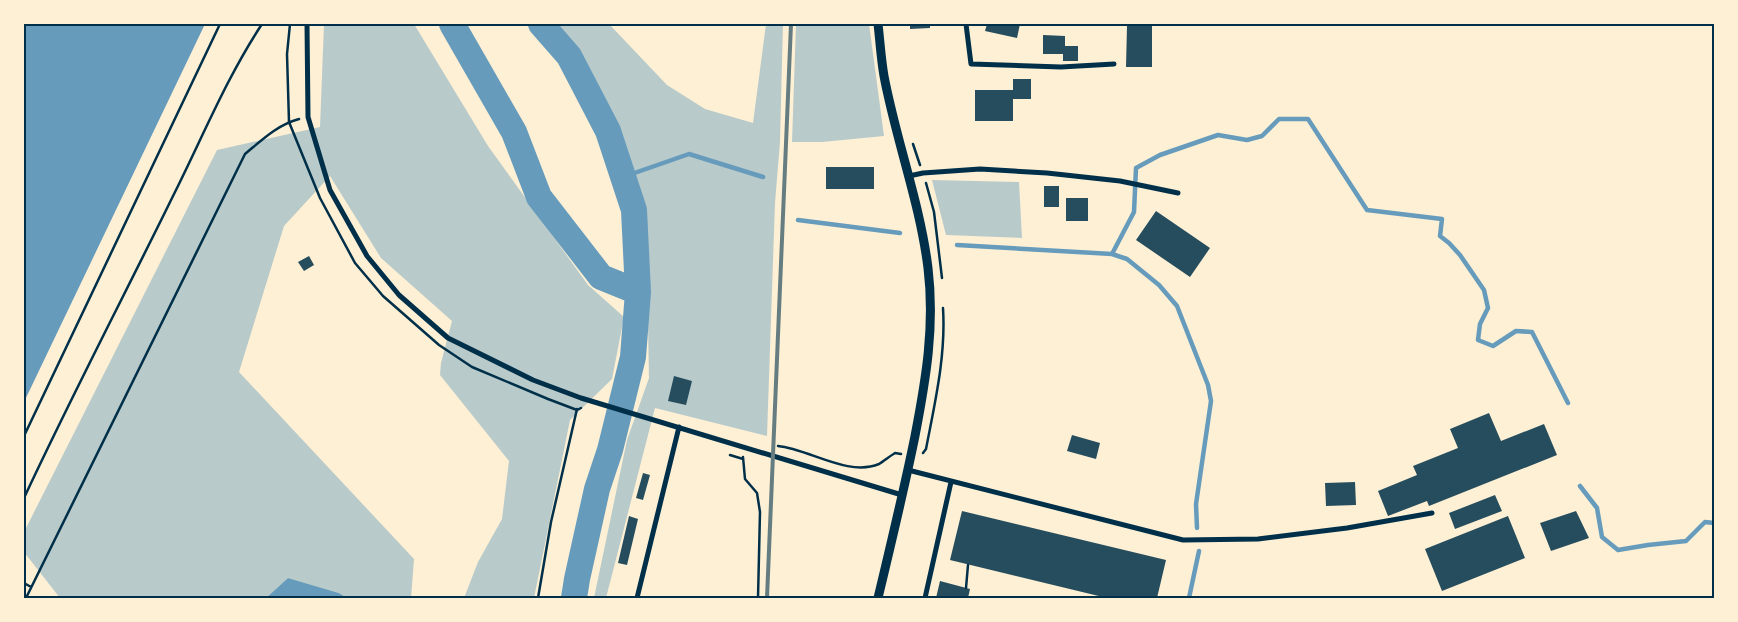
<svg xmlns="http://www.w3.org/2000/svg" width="1738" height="622" font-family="'Asap Condensed',sans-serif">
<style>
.green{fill:#b9caca}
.water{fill:#669bbc}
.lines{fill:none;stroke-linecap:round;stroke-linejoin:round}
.stream{stroke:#669bbc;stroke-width:4.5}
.river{stroke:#669bbc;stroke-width:26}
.building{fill:#264d5e}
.path{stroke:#003049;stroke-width:2.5}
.minor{stroke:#003049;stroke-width:5}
.secondary{stroke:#003049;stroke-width:9}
.rail{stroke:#657d81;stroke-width:4}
.neatline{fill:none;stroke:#003049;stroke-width:2}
</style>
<rect width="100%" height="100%" fill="#fdf0d5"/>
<path class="green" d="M324,24H414L488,146L588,285L624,317L612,379L570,420L534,598H464L478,562L502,519L509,461L440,375L441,363L452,321L381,258L330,176L284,226L239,372L414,559L411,598H347L339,593L288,578L266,598H60L24,552V532L217,150L320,127Z
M550,24H609L667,85L705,109L753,123L766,24H783L780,142L775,203L767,436L655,408L606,598H594L627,440L649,378L646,211L567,49Z
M796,24H869L884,136L822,142H792Z
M932,180L1019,182L1022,238L946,235Z"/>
<path class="water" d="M24,24H205L24,402Z
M288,578L339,593L347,598H266Z"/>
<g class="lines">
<path class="stream" d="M623,177L689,154L763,177
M798,220L900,233
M957,245L1112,254L1127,259L1159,285L1177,306L1208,385L1211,401L1196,504L1197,528
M1112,254L1134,212L1136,168L1160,155L1218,135L1247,140L1262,136L1279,119H1308L1367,210L1442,219L1440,236L1449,243L1460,255L1484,290L1488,308L1480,324L1478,340L1493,346L1516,331L1532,332L1568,403
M1580,486L1597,508L1602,537L1618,550L1648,545L1686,541L1705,522L1714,523
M1189,598L1199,551"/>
<path class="river" d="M452,24L514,132L539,197L601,277L638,292
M541,24L569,56L608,131L634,210L638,292L633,357L610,450L597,489L577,579L574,598"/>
</g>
<path class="building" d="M910,24H930V28L910,29Z
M987,24H1020L1017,38L985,31Z
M1127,26H1152V67H1126Z
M1043,35L1065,36V46H1078V61H1063V54H1043Z
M1013,79H1031V99H1013V121H975V90H1013Z
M826,167H874V189H826Z
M1044,186H1059V207H1044Z
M1066,198H1088V221H1066Z
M1156,211L1210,248L1190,277L1136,240Z
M309,256L314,265L304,271L298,262Z
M674,376L692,381L686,405L668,401Z
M1489,413L1501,441L1544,424L1557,455L1429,506L1427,501L1388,516L1378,491L1417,475L1413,466L1458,448L1450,429Z
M1072,435L1100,443L1096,459L1067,451Z
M643,473L650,475L643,500L636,498Z
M1355,482L1356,505L1326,506L1325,483Z
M1495,495L1502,511L1455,529L1449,513Z
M962,511L1166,560L1157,598H1107L950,560Z
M1576,511L1589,538L1551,551L1540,523Z
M629,516L638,519L627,565L618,563Z
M1508,516L1525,558L1442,591L1425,549Z
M940,581L970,589L968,598H936Z"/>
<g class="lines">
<path class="path" d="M290,24L287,54L289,122L320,198L355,263L383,296L439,345L472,367L548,399L577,410L581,408
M913,144L920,165
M926,183L934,212L942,278
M24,436L220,24
M778,446C809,449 848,477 879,464C884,461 890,456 895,453L901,454
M923,453L926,449C935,402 946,356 943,308
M730,455L743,459
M743,457L745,479L757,493L760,512L758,598
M24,498C72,395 125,294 175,192C203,136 227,77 262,24
M24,583L31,587
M966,588L968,565
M26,598L245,154C262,140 277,125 299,119
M538,598L551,522L577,409"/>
<path class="minor" d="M307,24L308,117L330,190L367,256L399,295L448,338L533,380L581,398L902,495
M966,24L971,64L1061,67L1114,64
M909,176L923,173L980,169L1047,173L1120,181L1178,193
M908,470L1183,540L1258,539L1347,528L1432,513
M637,598L679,427
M925,598L951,482"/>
<path class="secondary" d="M878,24C880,41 881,59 884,76C896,140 920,203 928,268C935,326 926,379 915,436C904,490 891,544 878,598"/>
<path class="rail" d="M767,598L791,24"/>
</g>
<rect width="1738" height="622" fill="none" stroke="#fdf0d5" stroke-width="50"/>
<rect x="25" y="25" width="1688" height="572" class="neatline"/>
</svg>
